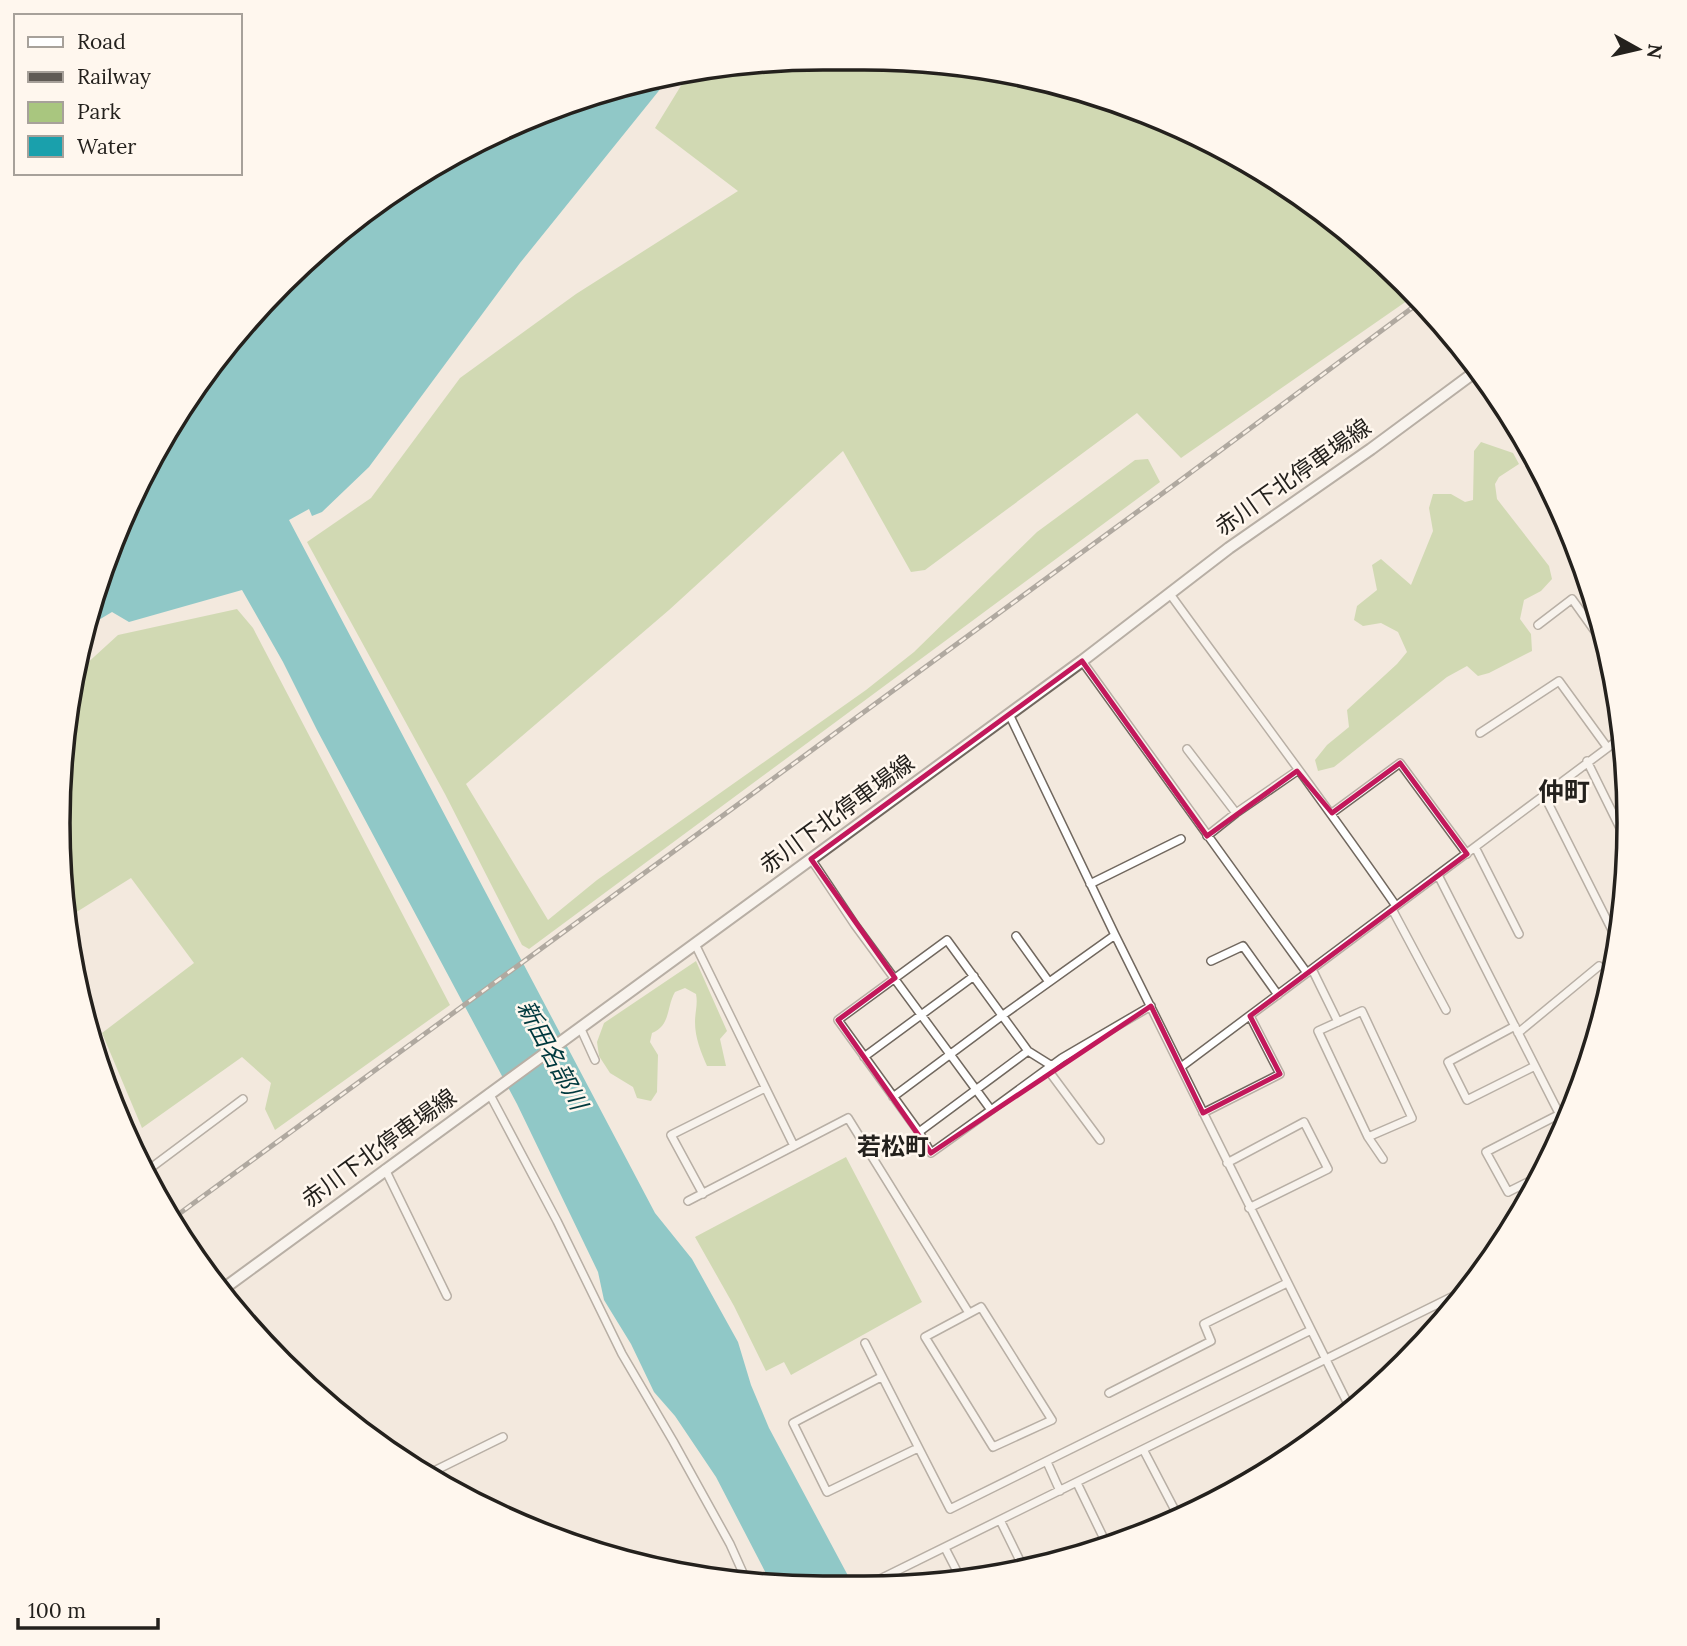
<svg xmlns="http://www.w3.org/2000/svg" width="1687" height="1646" font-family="Lora,'Noto Sans JP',serif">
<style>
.green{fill:#a9c67f}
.water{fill:#1aa0ac}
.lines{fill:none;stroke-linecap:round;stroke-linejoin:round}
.street-casing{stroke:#71685f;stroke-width:10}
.secondary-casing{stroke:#71685f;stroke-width:14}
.street{stroke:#fff;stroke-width:7}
.secondary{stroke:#fff;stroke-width:10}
.rail-casing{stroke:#605b55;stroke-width:5}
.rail{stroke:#fff7ee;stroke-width:2.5;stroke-dasharray:8;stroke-linecap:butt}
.marked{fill:none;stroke:#c2185b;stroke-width:5;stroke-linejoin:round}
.labels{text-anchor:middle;stroke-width:5;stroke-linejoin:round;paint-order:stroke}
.street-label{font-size:23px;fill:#24211d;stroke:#fff7ee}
.water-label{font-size:24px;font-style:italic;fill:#00393e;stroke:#fff7ee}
.neighbourhood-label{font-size:24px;font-weight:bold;fill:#24211d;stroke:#fff7ee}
.quarter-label{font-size:26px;font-weight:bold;fill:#24211d;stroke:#fff7ee}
.rim{fill:none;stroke:#24211d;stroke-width:3.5}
</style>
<rect width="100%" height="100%" fill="#f3e9de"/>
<path class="green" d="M823,58L964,64L1110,99L1247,160L1369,248L1414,296L1181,458L1137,413L925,570L911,572L843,451L669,610L466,784L548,920L597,880L866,690L914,652L1037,532L1135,460L1148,459L1160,482L529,949L522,945L445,794L307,542L371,498L460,378L576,294L738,191L655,128L690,71Z
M1481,442L1513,453L1519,464L1499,477L1495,484L1497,499L1549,566L1552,579L1541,591L1524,600L1520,619L1531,634L1532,651L1489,673L1478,676L1467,666L1447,677L1334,767L1318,771L1315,760L1327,745L1349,727L1347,710L1397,664L1407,652L1398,632L1381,623L1363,626L1354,620L1357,606L1377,590L1372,565L1381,559L1411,585L1433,531L1429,508L1433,494H1451L1465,502L1473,500L1474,451Z
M237,609L253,628L450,1005L275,1130L265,1109L271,1083L242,1057L142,1128L102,1033L194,963L131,878L67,918L59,873L72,677L118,635Z
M696,961L727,1031L720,1039L726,1066H707C701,1052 695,1038 695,1022C695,1012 698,1004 696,994L685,988L675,992C666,1008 671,1025 652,1033L650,1042L658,1055L657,1092L651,1101L637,1098L633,1087L610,1073L599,1056L597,1042L604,1023Z
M846,1157L922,1302L791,1375L784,1362L766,1371L734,1306L695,1237Z"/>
<path class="water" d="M674,72L520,263L369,467L322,512L312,516L309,509L289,520L655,1213L692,1259L738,1342L751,1385L769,1428L853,1585L771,1583L716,1477L675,1416L654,1392L631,1344L604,1300L598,1272L517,1104L317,730L283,662L242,590L129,622L112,612L87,627L116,531L186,398L282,282L398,187L530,116Z"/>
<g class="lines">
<defs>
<path id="street" d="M1170,594C1245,698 1323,800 1396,906
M1538,625L1572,599L1607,648
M1082,661L1307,973
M1009,714L1115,935L1351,1410
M1480,733L1559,681L1607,747
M1187,749L1236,813
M1587,761L1625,838
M1543,793L1618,942
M1332,813L1400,763L1467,854
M1207,836L1236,813L1297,771
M1475,847L1519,934
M811,859L855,925L991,1110L1062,1058L1151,1006
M1438,875L1564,1123
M1090,884L1181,839
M1392,909L1446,1010
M1016,936L1049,982
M695,944L794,1146
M1211,961L1243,946L1278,995
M1312,969L1338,1022
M1515,1026L1448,1062L1467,1100L1535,1066
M580,1027L595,1060
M1518,1033L1599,966
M1028,1051L1052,1066
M864,1057L974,976
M1181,1067L1622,737
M1048,1070L1100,1140
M489,1093L557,1221L622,1354L673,1441L730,1544L747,1582
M893,1097L1003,1015L1115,935
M1203,1113L1280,1074L1250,1016
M919,1132L1028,1051L947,940L838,1020L919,1132L931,1153L991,1110
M1368,1137L1412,1118L1362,1011L1318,1031L1368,1137L1383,1159
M1227,1163L1304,1122L1328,1169L1249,1208
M385,1169L447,1296
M144,1173L243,1099
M1540,1176L1508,1192L1486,1152L1560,1114
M703,1194L671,1135L765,1088
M688,1201L848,1118L969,1313
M981,1307L1052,1420L993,1447L925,1337Z
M865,1343L950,1509L1311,1330
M881,1377L793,1423L827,1492L918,1448
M1109,1393L1211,1341L1204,1324L1287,1283
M1144,1451L1179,1518
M1047,1462L1060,1491
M426,1475L503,1437
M1077,1483L1107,1545
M1001,1522L1024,1569
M945,1548L961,1579
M892,1574L898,1586
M868,1585L1466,1290"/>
<path id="secondary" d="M219,1292L1082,661L1229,548L1371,449L1479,369"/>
</defs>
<use href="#street" class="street-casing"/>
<use href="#secondary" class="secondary-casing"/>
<use href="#street" class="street"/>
<use href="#secondary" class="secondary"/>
<defs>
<path id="rail" d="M172,1219L1178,482L1420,302"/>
</defs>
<use href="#rail" class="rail-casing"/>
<use href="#rail" class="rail"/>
</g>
<path d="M0 0H1687V1646H0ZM1082,661L1207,836L1297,771L1332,813L1400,763L1467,854L1250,1016L1280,1074L1203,1113L1151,1006L931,1153L838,1020L895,978L811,859Z" fill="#f3e9de" fill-opacity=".55" fill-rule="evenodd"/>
<path class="marked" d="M1082,661L1207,836L1297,771L1332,813L1400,763L1467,854L1250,1016L1280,1074L1203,1113L1151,1006L931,1153L838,1020L895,978L811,859Z"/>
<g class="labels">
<g class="street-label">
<text transform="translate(1293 477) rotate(-35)" y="8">赤川下北停車場線</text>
<text transform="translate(837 814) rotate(-36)" y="8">赤川下北停車場線</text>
<text transform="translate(379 1148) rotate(-36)" y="8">赤川下北停車場線</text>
</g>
<g class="water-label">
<text transform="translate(552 1055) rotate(62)" y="8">新田名部川</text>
</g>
<g class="neighbourhood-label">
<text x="893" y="1155">若松町</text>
</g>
<g class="quarter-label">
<text x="1564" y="801">仲町</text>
</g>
</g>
<path d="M0 0H1687V1646H0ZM823 70H864A753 753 0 0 1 1617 823V823A753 753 0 0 1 864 1576H823A753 753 0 0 1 70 823V823A753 753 0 0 1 823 70Z" fill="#fff7ee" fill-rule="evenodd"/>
<path class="rim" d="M823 70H864A753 753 0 0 1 1617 823V823A753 753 0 0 1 864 1576H823A753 753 0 0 1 70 823V823A753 753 0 0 1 823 70Z"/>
<rect x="14" y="14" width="228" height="161" fill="#fff7ee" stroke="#a7a19a" stroke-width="2"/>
<rect x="28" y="37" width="35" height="10" fill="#ffffff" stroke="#a7a19a" stroke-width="2"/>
<text x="77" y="49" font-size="21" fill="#24211d">Road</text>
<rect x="28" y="72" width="35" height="10" fill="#605b55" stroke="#a7a19a" stroke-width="2"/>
<text x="77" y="84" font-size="21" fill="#24211d">Railway</text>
<rect x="28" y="102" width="35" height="21" fill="#a9c67f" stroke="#a7a19a" stroke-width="2"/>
<text x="77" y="119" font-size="21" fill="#24211d">Park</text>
<rect x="28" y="136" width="35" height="21" fill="#1aa0ac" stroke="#a7a19a" stroke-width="2"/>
<text x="77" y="154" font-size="21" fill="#24211d">Water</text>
<g transform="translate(1638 49) rotate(98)" stroke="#fff7ee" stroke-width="5" paint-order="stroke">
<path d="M0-5L12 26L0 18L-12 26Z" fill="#24211d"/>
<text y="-10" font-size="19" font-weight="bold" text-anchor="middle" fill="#24211d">N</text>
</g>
<path d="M18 1618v10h140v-10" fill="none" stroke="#24211d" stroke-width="3.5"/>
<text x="28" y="1618" font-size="21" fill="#24211d" stroke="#fff7ee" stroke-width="5" paint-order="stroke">100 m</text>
</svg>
